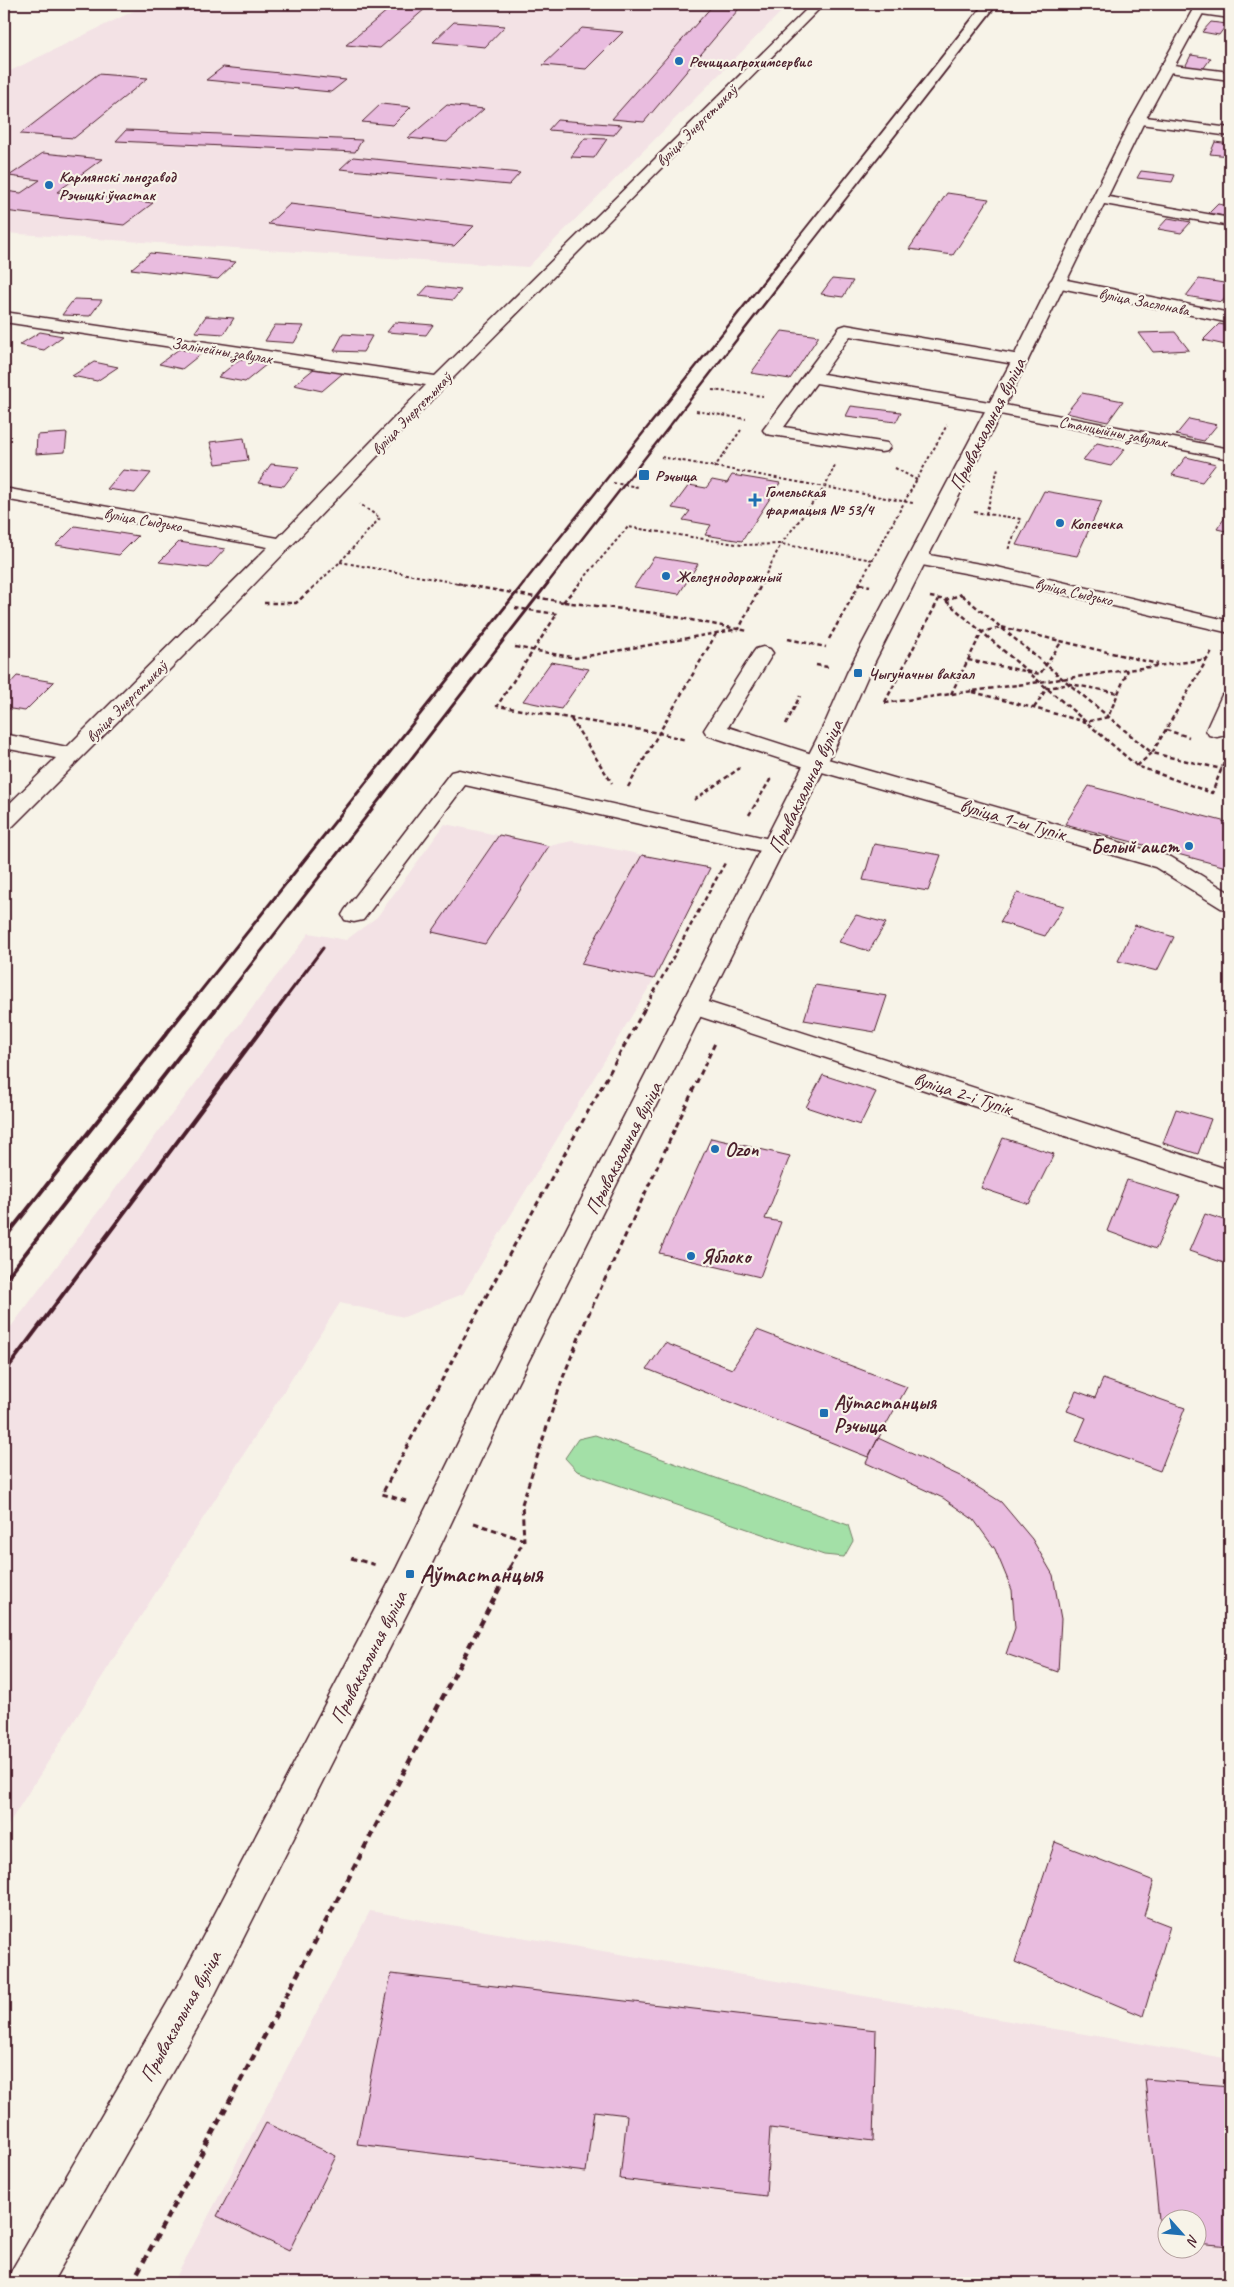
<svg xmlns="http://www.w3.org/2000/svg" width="1234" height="2287" font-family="Caveat,sans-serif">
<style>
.built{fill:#f3e2e5;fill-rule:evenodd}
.green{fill:#a3e0a7;stroke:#768069}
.building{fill:#e9bcdf;stroke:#4a1f2b}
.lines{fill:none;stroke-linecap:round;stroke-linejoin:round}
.minor-casing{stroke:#4a1f2b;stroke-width:3}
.major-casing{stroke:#4a1f2b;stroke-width:3}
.path-far3{stroke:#4a1f2b;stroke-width:2;stroke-dasharray:3 2.5;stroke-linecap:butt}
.path-far2{stroke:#4a1f2b;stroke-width:2.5;stroke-dasharray:4.5 3;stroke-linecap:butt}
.path-far1{stroke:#4a1f2b;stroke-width:3;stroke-dasharray:5.5 4;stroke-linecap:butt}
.path{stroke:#4a1f2b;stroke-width:4.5;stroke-dasharray:7 5;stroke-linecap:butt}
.minor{fill:#f7f3e8;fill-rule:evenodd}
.major{fill:#f7f3e8;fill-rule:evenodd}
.rail-far3{stroke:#4a1f2b;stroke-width:2}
.rail-far2{stroke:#4a1f2b;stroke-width:2.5}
.rail-far1{stroke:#4a1f2b;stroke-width:3}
.rail{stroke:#4a1f2b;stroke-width:4}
.path-bridge-far1{stroke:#4a1f2b;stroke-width:2;stroke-dasharray:3 2.5;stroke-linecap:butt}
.path-bridge{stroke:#4a1f2b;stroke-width:2.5;stroke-dasharray:4.5 3;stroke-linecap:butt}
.poi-dot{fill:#1f6fb2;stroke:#f7f3e8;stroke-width:2}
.labels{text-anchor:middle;stroke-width:4.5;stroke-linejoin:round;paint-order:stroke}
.far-poi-label{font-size:16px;font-weight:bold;fill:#4a1f2b;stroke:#f7f3e8;text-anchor:start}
.far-street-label{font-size:16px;fill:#4a1f2b;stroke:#f7f3e8}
.street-label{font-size:20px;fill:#4a1f2b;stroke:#f7f3e8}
.poi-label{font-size:20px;font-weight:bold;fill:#4a1f2b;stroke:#f7f3e8;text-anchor:start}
.near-poi-label{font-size:24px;font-weight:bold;fill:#4a1f2b;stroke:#f7f3e8;text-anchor:start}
</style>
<rect width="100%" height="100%" fill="#f7f3e8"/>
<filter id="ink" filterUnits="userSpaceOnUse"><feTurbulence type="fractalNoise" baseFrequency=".02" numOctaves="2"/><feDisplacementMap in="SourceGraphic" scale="10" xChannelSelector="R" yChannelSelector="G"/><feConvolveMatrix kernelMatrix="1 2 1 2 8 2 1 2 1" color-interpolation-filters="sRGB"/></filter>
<g filter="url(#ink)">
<path class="built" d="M148,4H789L528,267L4,233V74Z
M445,824L549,846L572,841L710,868L654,979L463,1294L404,1317L340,1303L4,1831V1336L309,933L346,940L377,917Z
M370,1911L1230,2059V2283H173ZM1166,2220H1196V2250H1166Z"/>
<path class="green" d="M595,1435L848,1525L853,1541L844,1557L824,1555L577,1471L565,1458L578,1439Z"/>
<path class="building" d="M714,4H743L644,122L612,119Z
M394,5L426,8L380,48L346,45Z
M454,22L505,26L485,47L433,42Z
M1211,22L1227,24L1219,35L1202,32Z
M582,28L623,32L586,69L543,65Z
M1191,55L1211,58L1203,69L1185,67Z
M223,67L346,80L331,92L206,80Z
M98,74L148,78L74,138L20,134Z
M381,104L411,107L393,125L362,122Z
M447,105L484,109L447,142L408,138Z
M557,120L622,125L614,135L548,130Z
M126,130L362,140L355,152L116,141Z
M585,138L607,139L594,158L571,157Z
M1215,142L1230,144V156L1210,154Z
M43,153L102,159L57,192L153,203L124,225L4,211V191L21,193L40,180L9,176Z
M353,157L520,173L509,185L340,169Z
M1141,171L1175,175L1172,182L1137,178Z
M947,193L989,199L953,255L909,249Z
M290,204L474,226L454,246L268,224Z
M1218,204L1230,206L1229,217L1209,213Z
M1168,218L1191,222L1181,233L1158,229Z
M150,253L236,262L218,279L131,269Z
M832,279L853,281L843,297L821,294Z
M1199,279L1230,284V291L1222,302L1186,296Z
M428,286L461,290L453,300L419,296Z
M74,299L102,300L90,316L62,315Z
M206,316L234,318L224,334L195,332Z
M395,322L433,325L426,335L387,332Z
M1219,324L1230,326V346L1203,340Z
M275,325L304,326L294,343L265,341Z
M782,331L819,336L790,379L751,373Z
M40,332L63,336L44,350L19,345Z
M1175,332L1189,350L1153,352L1139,333Z
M343,334L372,336L363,352L334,351Z
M179,349L202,353L182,369L159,364Z
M240,359L267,364L245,382L218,377Z
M94,362L118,367L97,381L72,376Z
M315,368L343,373L322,391L294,385Z
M1082,393L1123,401L1108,422L1066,413Z
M851,406L901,412L896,422L846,416Z
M1189,419L1217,425L1204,441L1176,435Z
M67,433L65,452L36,454L37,435Z
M244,438L248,460L216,464L210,442Z
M1097,443L1125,449L1111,466L1083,460Z
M1186,457L1216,464L1202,482L1172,475Z
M271,464L299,467L284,486L258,483Z
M123,470L151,473L135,493L107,489Z
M732,475L780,483L742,541L705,535L711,525L683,520L690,511L672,508L689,485L706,488L712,480L727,483Z
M1044,491L1102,501L1077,556L1016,545Z
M1230,510V532L1217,529Z
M75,526L138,536L119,555L56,545Z
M179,542L225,549L208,568L159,562Z
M654,557L698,564L679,594L634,587Z
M551,662L589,669L561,709L523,701Z
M17,676L54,682L25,711L4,708V690Z
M1089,786L1230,823V868L1065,824Z
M499,835L549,846L485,944L432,932Z
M874,844L941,855L928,891L863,880Z
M642,855L710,868L654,979L581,964Z
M1017,893L1064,906L1045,936L1000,922Z
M856,915L886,923L869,951L839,942Z
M1135,925L1174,937L1157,971L1118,961Z
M815,985L887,996L875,1032L804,1020Z
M823,1075L876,1092L860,1125L806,1107Z
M1176,1109L1211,1119L1198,1154L1163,1143Z
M711,1138L790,1156L765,1219L781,1222L760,1277L659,1253Z
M1003,1138L1054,1154L1029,1204L981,1188Z
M1127,1180L1180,1196L1156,1249L1107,1231Z
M1205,1214L1230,1222V1246L1224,1263L1189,1251Z
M757,1330L907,1387L868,1457L647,1369L665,1343L732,1369Z
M1103,1379L1185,1408L1160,1471L1076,1441L1086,1418L1067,1411L1076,1391L1095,1398Z
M878,1438L960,1476L1001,1502L1032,1539L1053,1575L1061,1619L1058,1672L1006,1654L1015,1628L1012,1590L995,1549L974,1520L943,1498L866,1463Z
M1055,1842L1154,1881L1144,1916L1170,1926L1143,2016L1015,1962Z
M391,1974L876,2030L873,2141L770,2128L766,2196L620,2179L627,2115L594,2111L586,2172L357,2144Z
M1145,2079L1230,2086V2246L1196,2243V2220H1166V2241L1161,2240Z
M266,2123L336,2156L289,2251L217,2216Z"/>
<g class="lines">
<defs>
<path id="minor" d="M812,4H824L445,386L233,606L12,827L4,829V809L56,758L4,748V734L67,747L268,547L4,499V488L278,538L426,385L4,322V312L435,376Z
M1198,6L1230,10V18L1194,13L1192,10Z
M1165,64L1230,72V80L1161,71L1159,68L1161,65Z
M1138,116L1230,128V136L1133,123L1131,120L1133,117Z
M1098,195L1230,218V226L1093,202L1091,199Z
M1057,278L1230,313V323L1051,286L1049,283L1051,280Z
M846,325L1020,355L1026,356L1028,360L1026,364L1020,365L850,336L823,374L995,403L1230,449V459L995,413L816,383L784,427L881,442L887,443L890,447L887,451L881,452L766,434L763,430L766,426L840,327Z
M918,553L997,567L1230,621V633L997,579L911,563L908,559L911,555Z
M763,647L770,649L773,653L728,727L824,758L1171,857L1230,893V910L1221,908L1155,867L808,768L707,735L704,730L753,653L756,649Z
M1230,694C1231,707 1233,723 1225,735L1217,737L1209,735L1206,730L1222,695Z
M459,770L774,840L782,842L786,847L782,852L774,854L465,785L363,920L354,922L345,920L342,915L345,910L451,772Z
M695,998L1230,1170V1190L686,1012L682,1006L686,1000Z"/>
<path id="major" d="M1196,4H1208L1145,120L1028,360L869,673L848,721L511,1396L427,1574L204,2016L52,2283H6L13,2268L176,1988L397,1567L481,1396L826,721L847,673L1012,360L1131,120Z"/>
</defs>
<use href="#minor" class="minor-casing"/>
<use href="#major" class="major-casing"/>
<path class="path-far3" d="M712,390L763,396
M696,411L746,419
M661,457L913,503
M714,468L741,430
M895,468L917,480
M613,483L638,487
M974,512L1021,519L1008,550
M986,514L998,468
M317,584L340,562L380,518L360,504
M579,584L628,527L742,545L781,544L873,560
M761,584L781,544L825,487L835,465
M859,584L947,425"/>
<path class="path-far2" d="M860,584L870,586
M962,595L1152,753L1212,651
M930,597L946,600L962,594
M946,601L1137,766L1212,793L1227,755
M563,602L580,583
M564,602L655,613L748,631
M264,603H296L318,583
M515,608L557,614L497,706L659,733L686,740
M788,639L826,647
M829,639L860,583
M515,647L576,658L739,629L762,583
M968,660L1040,674L1062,641
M816,665L828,667
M973,692L1086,722L1108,717L1128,670
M951,694L982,632L1001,627L1158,664
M885,702L939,599
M885,703L1208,659
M1034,708L1047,688L1070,684L1118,693
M571,719L612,783
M786,724L800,696
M1166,730L1189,737
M1137,766L1152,753L1222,769
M628,787L716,634
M694,800L740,768
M749,815L770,780L769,776
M643,1012L725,863"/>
<path class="path-far1" d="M406,1501L382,1494L483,1302L644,1010
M474,1523L524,1540
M351,1558L376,1565
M510,1567L524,1540L522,1504L562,1380L586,1320L715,1043"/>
<path class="path" d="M132,2283L332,1910L511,1566"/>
<use href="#minor" class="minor"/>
<use href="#major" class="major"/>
<path class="rail-far3" d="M785,254L983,4
M803,254L998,4"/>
<path class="rail-far2" d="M523,584L786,253
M547,584L804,253"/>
<path class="rail-far1" d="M184,1012L524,583
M214,1012L548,583
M275,1012L323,948"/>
<path class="rail" d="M4,1239L185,1010
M4,1281L215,1010
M4,1373L276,1010"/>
<path class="path-bridge-far1" d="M340,562L462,584"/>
<path class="path-bridge" d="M455,583L563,602"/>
</g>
</g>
<g class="poi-dot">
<circle cx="679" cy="61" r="5"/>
<circle cx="49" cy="185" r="5"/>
<rect x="638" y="469" width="12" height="12" rx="2.5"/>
<path d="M752.5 492.5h5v5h5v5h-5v5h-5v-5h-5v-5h5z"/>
<circle cx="1060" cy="523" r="5"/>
<circle cx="666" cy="576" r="5"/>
<rect x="853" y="668" width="10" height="10" rx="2.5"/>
<circle cx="1189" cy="846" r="5"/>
<circle cx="715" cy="1149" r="5"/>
<circle cx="691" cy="1256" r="5"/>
<rect x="819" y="1408" width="10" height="10" rx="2.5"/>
<rect x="405" y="1569" width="10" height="10" rx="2.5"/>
</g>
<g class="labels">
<g class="far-poi-label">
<text x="689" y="67">Речицаагрохимсервис</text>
<text x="59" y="182">Кармянскі льнозавод<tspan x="59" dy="18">Рэчыцкі ўчастак</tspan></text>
<text x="655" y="481">Рэчыца</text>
<text x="765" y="497">Гомельская<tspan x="765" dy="18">фармацыя № 53/4</tspan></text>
<text x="1070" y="529">Копеечка</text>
<text x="676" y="582">Железнодорожный</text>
<text x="868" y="679">Чыгуначны вакзал</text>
</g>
<g class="far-street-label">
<text transform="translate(696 125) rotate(-45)" y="6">вуліца Энергетыкаў</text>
<text transform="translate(1144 301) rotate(11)" y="6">вуліца Заслонава</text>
<text transform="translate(222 350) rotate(9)" y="6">Залінейны завулак</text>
<text transform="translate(411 413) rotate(-46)" y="6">вуліца Энергетыкаў</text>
<text transform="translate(1113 431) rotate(11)" y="6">Станцыйны завулак</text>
<text transform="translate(143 519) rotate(10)" y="6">вуліца Сыдзько</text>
<text transform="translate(1074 591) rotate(13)" y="6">вуліца Сыдзько</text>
<text transform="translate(126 701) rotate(-45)" y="6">вуліца Энергетыкаў</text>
</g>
<g class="street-label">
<text transform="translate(987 424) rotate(-63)" y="7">Прывакзальная вуліца</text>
<text transform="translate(805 786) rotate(-64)" y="7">Прывакзальная вуліца</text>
<text transform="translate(1013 819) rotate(16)" y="7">вуліца 1-ы Тупік</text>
<text transform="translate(963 1093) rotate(18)" y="7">вуліца 2-і Тупік</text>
<text transform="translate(623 1148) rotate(-63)" y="7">Прывакзальная вуліца</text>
<text transform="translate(368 1657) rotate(-63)" y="7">Прывакзальная вуліца</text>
<text transform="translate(180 2016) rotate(-61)" y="7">Прывакзальная вуліца</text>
</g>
<g class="poi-label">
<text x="1179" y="853" text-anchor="end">Белый аист</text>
<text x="725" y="1156">Ozon</text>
<text x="701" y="1263">Яблоко</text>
<text x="834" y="1409">Аўтастанцыя<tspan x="834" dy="23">Рэчыца</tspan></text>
</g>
<g class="near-poi-label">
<text x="420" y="1582">Аўтастанцыя</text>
</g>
</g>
<rect width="1234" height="2287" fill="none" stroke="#f7f3e8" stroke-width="20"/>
<rect x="10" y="10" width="1214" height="2267" fill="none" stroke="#4a1f2b" stroke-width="2" filter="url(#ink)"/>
<g transform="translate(1182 2234) rotate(117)"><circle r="24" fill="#f7f3e8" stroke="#b29e9c"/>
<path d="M0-4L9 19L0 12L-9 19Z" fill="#1f6fb2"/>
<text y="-8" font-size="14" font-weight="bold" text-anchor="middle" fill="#4a1f2b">N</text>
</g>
</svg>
